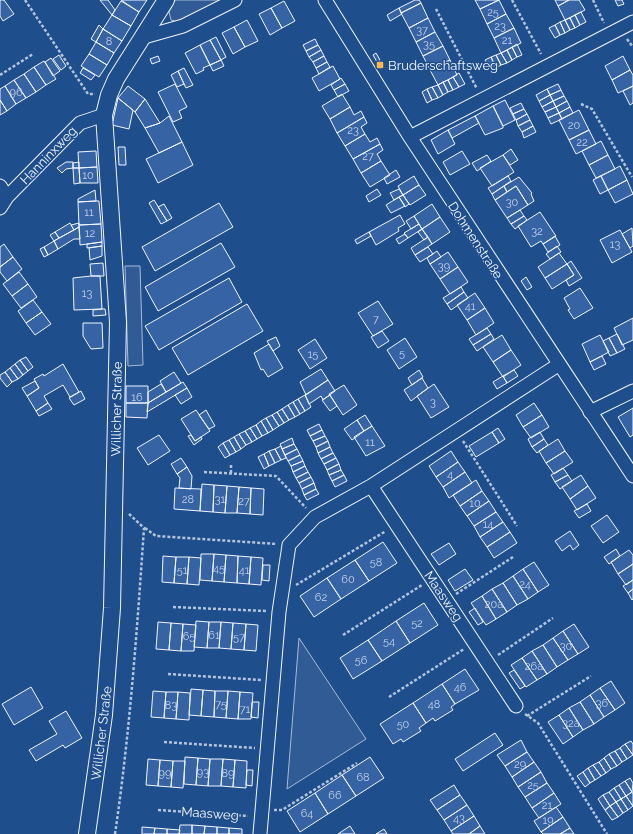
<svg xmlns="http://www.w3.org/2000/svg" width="633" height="834" font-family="Raleway,sans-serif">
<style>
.built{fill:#305b95;stroke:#a8bbd7}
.building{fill:#3563a3;stroke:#f2f6ff}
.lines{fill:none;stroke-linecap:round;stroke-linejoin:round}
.minor-casing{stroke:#f2f6ff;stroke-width:15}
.tertiary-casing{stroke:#f2f6ff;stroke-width:18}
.path{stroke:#b3c4dc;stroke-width:2.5;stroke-dasharray:3 2;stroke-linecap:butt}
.minor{stroke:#1f4e8c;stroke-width:13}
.tertiary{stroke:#1f4e8c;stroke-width:16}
.poi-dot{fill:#ffb74d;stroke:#1f4e8c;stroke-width:1.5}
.labels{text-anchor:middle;stroke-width:3;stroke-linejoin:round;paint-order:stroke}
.number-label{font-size:11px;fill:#c3d1e8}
.poi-label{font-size:13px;fill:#f2f6ff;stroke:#1f4e8c;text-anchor:start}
.street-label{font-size:13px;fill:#f2f6ff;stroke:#1f4e8c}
</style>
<rect width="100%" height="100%" fill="#1f4e8c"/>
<path class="built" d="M175,0H224L178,22L171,20L169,12Z
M125,266H140L143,365L128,366Z
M299,638L366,739L287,789Z"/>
<path class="building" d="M0,0H4L14,14L3,21L0,16Z
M100,0H108L115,10L112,15Z
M121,0H147L139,12Z
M415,0H419L421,3L401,13L399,8Z
M475,0H499L480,9Z
M499,0L506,14L487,24L480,9Z
M555,0H569L558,6Z
M569,0H579L585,10L565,20L558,6Z
M615,0H622L624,4L618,6Z
M121,1L139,12L131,26L112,15Z
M284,1L295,21L282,28L271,8Z
M421,3L428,18L409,28L401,13Z
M271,8L282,28L270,35L259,14Z
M399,8L402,14L390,21L387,15Z
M581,12L586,22L580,25L575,15Z
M506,14L514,28L494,38L487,24Z
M112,15L131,26L122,41L103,29Z
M575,15L580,25L575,28L570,18Z
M428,18L435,32L416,42L409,28Z
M570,18L575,28L570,30L565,20Z
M247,20L258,41L245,47L234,27Z
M565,20L570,30L565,33L560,22Z
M560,22L565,33L560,35L555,25Z
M99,25L103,29L96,42L91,39Z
M555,25L560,35L555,38L549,28Z
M234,27L245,47L233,54L222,33Z
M514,28L521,43L501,53L494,38Z
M103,29L122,41L114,53L96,42Z
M435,32L443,46L423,56L416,42Z
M216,37L226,57L221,60L210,40Z
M315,39L318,45L306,51L303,45Z
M210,40L221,60L210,65L200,45Z
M96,42L114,53L107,65L89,54Z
M517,44L522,55L517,57L512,47Z
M200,45L210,65L203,68L204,70L196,74L185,53Z
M318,45L321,50L309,57L306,51Z
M443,46L450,60L430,70L423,56Z
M512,47L517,57L512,60L507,50Z
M321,50L324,56L313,62L309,57Z
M507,50L512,60L507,63L501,53Z
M376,53L380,60L377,62L373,55Z
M501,53L507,63L501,65L496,55Z
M89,54L107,65L99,77L81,66Z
M59,55L66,66L61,70L53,59Z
M496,55L501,65L496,68L491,57Z
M158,56L160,61L152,64L150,59Z
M324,56L327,62L316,68L313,62Z
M623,56L630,70L612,80L605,66Z
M491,57L496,68L491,71L485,60Z
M51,58L60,71L53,76L45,62Z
M221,60L224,66L213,71L210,65Z
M450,60L457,75L438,85L430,70Z
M44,61L56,79L46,85L34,67Z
M327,62L330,67L319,74L316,68Z
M333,66L340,79L319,91L312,78Z
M34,67L46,85L36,92L24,74Z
M83,68L95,75L91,80L80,73Z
M184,68L193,85L186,88L178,71Z
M630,70L633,75V86L618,93L612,80Z
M178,71L184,84L177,87L171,75Z
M459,73L465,84L459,87L453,77Z
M24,74L36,92L26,98L14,80Z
M453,77L459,87L453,90L448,80Z
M341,78L345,84L334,90L331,85Z
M14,80L26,98L16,104L5,86Z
M448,80L453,90L448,92L443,82Z
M443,82L448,92L443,95L438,85Z
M175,84L187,107L179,111L182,118L173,122L158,92Z
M345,84L349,91L338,97L334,90Z
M558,84L561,90L550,95L547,89Z
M438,85L443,95L438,98L432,87Z
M5,86L16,104L7,111L0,100V89Z
M128,86L145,99L135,112L118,98Z
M633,86V103L630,105L623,91Z
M432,87L438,98L432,100L427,89Z
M427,89L432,100L427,103L422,92Z
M547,89L550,95L539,101L536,95Z
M561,90L564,96L553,101L550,95Z
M342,94L350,107L330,119L322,106Z
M550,95L553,101L542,107L539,101Z
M564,96L567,101L556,107L553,101Z
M118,98L133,110L129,129L112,125Z
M145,99L160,123L145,128L135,112Z
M0,100L7,111L0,115Z
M505,100L515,120L503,126L493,106Z
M553,101L556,107L545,112L542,107Z
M567,101L570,107L559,113L556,107Z
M521,103L524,109L513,114L510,108Z
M493,106L503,126V128L485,135L475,116Z
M350,107L354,115L361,111L364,117L337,133L330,119Z
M556,107L559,113L548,118L545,112Z
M570,107L573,113L562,119L559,113Z
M524,109L527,114L516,120L513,114Z
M579,110L589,130L569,140L559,120Z
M559,113L562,119L551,124L548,118Z
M527,114L530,120L518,126L516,120Z
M169,116L182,142L159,153L145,128L160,123Z
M475,116L479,123L452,138L448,130Z
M364,117L367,123L361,127L365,134L345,146L337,133Z
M530,120L533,126L522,132L518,126Z
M533,126L536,132L524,138L522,132Z
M448,130L455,144L438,154L431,140Z
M589,130L596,144L576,154L569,140Z
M365,134L370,142L377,138L380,144L353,159L345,146Z
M601,141L608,155L589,165L582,151Z
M182,142L193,165L158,183L146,159Z
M380,144L383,150L377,154L381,161L361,173L353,159Z
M118,147H125L126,165H119Z
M511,149L518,160L510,165L503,155Z
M96,151L97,167L79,168L78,152Z
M462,151L470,164L450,175L443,162Z
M487,155L491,161L477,171L472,163Z
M503,155L514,172L492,186L480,168Z
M608,155L615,169L596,178L589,165Z
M381,161L390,175L370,187L361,173Z
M66,162H73V168L66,169L62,173L57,168Z
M79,162V168H73V163Z
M620,166L627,180L608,190L601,176Z
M97,167L98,183H80L79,168Z
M73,168H79L80,183L74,184Z
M396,170L400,177L387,184L384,178Z
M414,176L419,185L403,195L398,186Z
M508,176L511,181L492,194L488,188Z
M601,176L608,190L600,194L593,180Z
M519,177L532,193L531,194L534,201L528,205L516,186L507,192L504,186Z
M627,180L633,194L615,203L608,190Z
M419,185L426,195L410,205L403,195Z
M504,186L507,192L495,200L492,194Z
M516,186L528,205L507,218L495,200Z
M377,189L381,195L369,202L366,196Z
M399,189L403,195L394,200L390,193Z
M95,190L96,201L78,202V199Z
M403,195L409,204L405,207L399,197Z
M399,197L405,206L391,213L386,205Z
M154,200L167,221L161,224L149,203Z
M96,201H99L101,224L79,225L78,202Z
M219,203L233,227L155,271L142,247Z
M164,204L172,218L167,221L158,207Z
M432,204L440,217L422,229L414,216Z
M520,210L524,216L511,224L507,218Z
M540,212L556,236L543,244L541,241L531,247L518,226Z
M400,215L405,224L398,228L399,231L376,245L369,232Z
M414,216L419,224L411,229L406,221Z
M524,216L527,220L515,229L511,224Z
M440,217L450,232L432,244L422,229Z
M70,223L74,230L59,238L55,232Z
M79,223V227L74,230L71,225Z
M101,224L102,242L80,245L79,225Z
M419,224L422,229L408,238L404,233Z
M79,227L80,239H74L58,249L54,241Z
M632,228L633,246L630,248L622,234Z
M422,229L428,237L424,240L418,232Z
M620,230L632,252L612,263L600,240Z
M55,232L59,238L54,241L50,235Z
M369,232L371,236L357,244L355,240Z
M405,234L408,238L399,244L396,239Z
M555,236L560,245L548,252L543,244Z
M428,237L432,244L415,255L411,248Z
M54,241L58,249L48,255L44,247Z
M102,242V246L87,248V244Z
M221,243L235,267L158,311L145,287Z
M4,244L13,257L0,267V247Z
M102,246V256L90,260L89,248Z
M557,246L561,252L550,259L546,254Z
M44,247L48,255L44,257L40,249Z
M428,247L433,254L420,262L415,255Z
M437,251L441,257L430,264L427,258Z
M448,252L458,267L440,279L430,264Z
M559,253L567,264L545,278L538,267Z
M13,257L22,269L7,281L0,272V267Z
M571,261L582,278L569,286L566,280L574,275L567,264Z
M103,263L104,276H91L90,264Z
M567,264L574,275L552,289L545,278Z
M458,267L468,282L450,294L440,279Z
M19,272L28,284L12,296L3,284Z
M91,276H100L102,309L74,310L73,278Z
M526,277L532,287L527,290L521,281Z
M229,278L242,302L159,350L145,326Z
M28,284L37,297L21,308L12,296Z
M461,287L464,292L447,304L443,298Z
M580,288L593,308L574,319L568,310L570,309L564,298Z
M464,292L468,298L451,310L447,304Z
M475,293L485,308L467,320L457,305Z
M33,300L42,312L26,323L18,311Z
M378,301L393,324L373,336L358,313Z
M247,304L263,331L188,375L172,348Z
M485,308L494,323L476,335L467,320Z
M102,309H105L106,315L93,316V310Z
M42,312L51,324L35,335L26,323Z
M633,318V340L622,345L614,328Z
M83,323H102L103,348L91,349L83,336Z
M487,328L491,334L473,345L469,339Z
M382,331L389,341L378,348L371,337Z
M491,334L494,339L477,351L473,345Z
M617,334L625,349L617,353L609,338Z
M502,335L511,350L493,362L483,347Z
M600,335L609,352L590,362L582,344Z
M276,337L280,346L273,351L267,341Z
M405,338L417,357L399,369L387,350Z
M609,338L617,353L610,356L603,341Z
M315,339L327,358L310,369L298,350Z
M269,344L283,368L268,377L263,369L261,370L254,353Z
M511,350L521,365L503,377L493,362Z
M602,356L606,364L594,370L590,362Z
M26,357L33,367L28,371L20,360Z
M20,360L28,371L23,375L15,364Z
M15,364L23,375L18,379L10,368Z
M63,364L79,392L70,397L63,385L44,396L48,403L36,411L27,396L39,388L34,379L43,374L44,376Z
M10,368L18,379L12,382L5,372Z
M321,369L328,380L306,395L300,382Z
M419,370L423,377L412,385L408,378Z
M514,370L518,376L507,383L503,376Z
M5,372L12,382L7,387L0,378V375Z
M174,372L181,383L166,392L160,381Z
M503,376L507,383L497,389L493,382Z
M422,378L428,388L411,401L404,390Z
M328,380L335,391L323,400L321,396L309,404L305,395Z
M35,381L39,388L27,396L22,388Z
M183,382L187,388L147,412L148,403Z
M161,384L166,392L148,403V392Z
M434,384L449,407L431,418L417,396Z
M344,385L357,405L343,415L329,394Z
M126,386H148V403H126Z
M187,388L192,397L181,404L175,395Z
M81,391L85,399L74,405L69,398Z
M305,395L311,407L305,411L298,399Z
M330,395L337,406L330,411L322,400Z
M298,399L305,411L300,414L293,402Z
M293,402L300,414L295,417L288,405Z
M48,403L52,409L39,416L36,411Z
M126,403H148L147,418L126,417Z
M534,403L542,415L523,427L516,415Z
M288,405L295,417L289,420L282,409Z
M633,408V435L630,437L618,417Z
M282,409L289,420L284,423L277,412Z
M196,410L210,431L195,441L181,419Z
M206,410L215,426L209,429L199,415Z
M277,412L284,423L279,426L272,415Z
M272,415L279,426L273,430L266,418Z
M365,415L372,426L364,431L357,420Z
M542,415L549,427L531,438L523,427Z
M266,418L273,430L268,433L261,421Z
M357,420L364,431L352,440L344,429Z
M261,421L268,433L262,436L256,425Z
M319,424L322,430L310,436L307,430Z
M256,425L262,436L257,439L250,428Z
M372,426L385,446L366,456L354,437Z
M250,428L257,439L252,442L245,431Z
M498,428L505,439L499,443L492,432Z
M322,430L325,436L313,441L310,436Z
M245,431L252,442L246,445L239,434Z
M492,432L499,443L476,457L469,446Z
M540,432L544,439L532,447L528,439Z
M239,434L246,445L241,449L234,437Z
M159,435L170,451L148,465L137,448Z
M191,435L195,441L201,437L202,439L194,445L188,436Z
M325,436L328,441L316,447L313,441Z
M234,437L241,449L236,452L229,440Z
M292,438L294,444L282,449L280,444Z
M544,439L548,445L537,453L532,447Z
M558,439L565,451L546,463L539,451Z
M229,440L236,452L230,455L223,443Z
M328,441L330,447L318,453L316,447Z
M223,443L230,455L225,458L218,447Z
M294,444L297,449L285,455L282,449Z
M281,446L286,458L281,460L275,449Z
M330,447L333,453L321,459L318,453Z
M275,449L281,460L275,463L269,451Z
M297,449L300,455L288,461L285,455Z
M269,451L275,463L269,466L264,454Z
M451,451L458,462L436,477L429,466Z
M565,451L573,462L554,474L546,463Z
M333,453L336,458L324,464L321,459Z
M264,454L269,466L264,469L258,457Z
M300,455L303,461L291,466L288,461Z
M181,458L187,467L177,474L171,464Z
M336,458L339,464L327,470L324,464Z
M303,461L305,466L293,472L291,466Z
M458,462L465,472L443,487L436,477Z
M339,464L341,470L329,475L327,470Z
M305,466L308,472L296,478L293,472Z
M187,467L192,476L191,489L179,488L180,478L177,474Z
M563,468L568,475L555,482L551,475Z
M341,470L344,475L332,481L329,475Z
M308,472L311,477L299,483L296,478Z
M465,472L472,483L449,498L443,487Z
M344,475L347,481L335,487L332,481Z
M568,475L572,481L560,489L555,482Z
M581,475L588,486L570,499L562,487Z
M311,477L314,483L302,489L299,483Z
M476,480L482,491L460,506L453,495Z
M314,483L316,489L304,495L302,489Z
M202,484L214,485L213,512L200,511Z
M214,485L227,486L225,513L213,512Z
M227,486L239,487L237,513H225Z
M588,486L596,498L577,510L570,499Z
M239,487L251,488L250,514L237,513Z
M175,488L201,489L200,511L174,509Z
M251,488L264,489L263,515L250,514Z
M316,489L319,494L307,500L304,495Z
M482,491L489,501L467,516L460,506Z
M489,501L496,512L474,526L467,516Z
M587,504L591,511L579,518L574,511Z
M496,512L503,522L480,537L474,526Z
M607,515L619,532L603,543L591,526Z
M503,522L510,532L487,547L480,537Z
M570,531L579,545L573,550L570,545L562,551L555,541Z
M510,532L517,543L494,558L487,547Z
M383,542L397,563L369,581L355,560Z
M449,543L456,554L439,565L431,554Z
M616,549L620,556L609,564L604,557Z
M629,550L633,555V564L618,574L611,562Z
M201,554H214L212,581L200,580Z
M214,554L226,555L224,582L212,581Z
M226,555L238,556L237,583L224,582Z
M163,556L176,557L174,583L162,582Z
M238,556L251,557L249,584L237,583Z
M176,557H189L187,584L174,583Z
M189,557L201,558L199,585L187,584Z
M251,557L263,558L261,585L249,584Z
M355,560L369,581L341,599L327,578Z
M534,562L549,585L538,592L523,569Z
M633,564V580L626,585L618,574Z
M263,565H270L269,581L262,580Z
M465,569L473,580L455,591L448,580Z
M523,569L538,592L528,599L513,576Z
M513,576L528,599L517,605L503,583Z
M327,578L341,599L314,617L300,596Z
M633,580V589L628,593L623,586Z
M503,583L517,605L507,612L492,589Z
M492,589L507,612L496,619L482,596Z
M633,589V599L632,600L628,593Z
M482,596L496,619L486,625L471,603Z
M424,603L438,625L410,643L396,621Z
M475,608L483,622L478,625L469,612Z
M196,621L209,622L207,648L194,647Z
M396,621L410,643L382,661L368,640Z
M158,622L171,623L169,650L156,649Z
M209,622H221L219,648H207Z
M221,622L233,623L231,649L219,648Z
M171,623L183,624L181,651L169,650Z
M233,623L246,624L244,650L231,649Z
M183,624L196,625L194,651H181Z
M246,624L258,625L256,651L244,650Z
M574,624L589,647L578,654L563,631Z
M563,631L578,654L568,660L553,638Z
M553,638L568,660L557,667L543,645Z
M368,640L382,661L353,679L340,658Z
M543,645L557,667L547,674L532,651Z
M532,651L547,674L537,680L522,658Z
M522,658L537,680L526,687L511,665Z
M465,669L479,690L455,704L442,684Z
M514,670L525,686L520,689L509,673Z
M611,681L625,703L615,710L600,688Z
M442,684L455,704L451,707L453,710L435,721L433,718L426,723L413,703Z
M31,687L43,708L14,725L2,704Z
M600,688L615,710L604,717L590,695Z
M191,689L203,690L201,716L189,715Z
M203,690L215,691L214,717L201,716Z
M153,691L166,692L164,718L151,717Z
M215,691H228L226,718L214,717Z
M228,691L240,692L238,719L226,718Z
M166,692H178L176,719L164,718Z
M178,692L190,693L189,720L176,719Z
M240,692L253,693L251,719H238Z
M590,695L604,717L594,724L580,702Z
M252,702H259L258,718L251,717Z
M580,702L594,724L583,730L569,708Z
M413,703L426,723L419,728L421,731L403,742L401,739L393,744L380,724Z
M569,708L583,730L573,737L559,715Z
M66,711L82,738L65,748L63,745L36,761L29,750L57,734L49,721Z
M559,715L573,737L563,744L548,722Z
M495,733L503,745L463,771L455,759Z
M521,740L527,752L505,766L497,755Z
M631,741L633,744V755L625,744Z
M625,744L633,755L627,759L620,748Z
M620,748L627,759L622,762L615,751Z
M615,751L622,762L617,766L609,754Z
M527,752L534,762L512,777L505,766Z
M609,754L617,766L611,769L604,758Z
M185,757L198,758L196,785L184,784Z
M370,757L384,778L356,796L342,775Z
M198,758L210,759L208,786L196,785Z
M604,758L611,769L606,773L599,762Z
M148,759L160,760L158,786L146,785Z
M210,759H223L221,786H208Z
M223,759L235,760L233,787L221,786Z
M160,760L173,761L171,787L158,786Z
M235,760L247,761L246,788L233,787Z
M173,761H185L183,788L171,787Z
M534,762L541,772L518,787L512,777Z
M599,762L606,773L601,776L593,765Z
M593,765L601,776L595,780L588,768Z
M588,768L595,780L590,783L583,772Z
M247,770H253L252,786L246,785Z
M541,772L547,783L525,797L518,787Z
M583,772L590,783L585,787L577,776Z
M342,775L356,796L328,814L315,793Z
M630,778L633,783L632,792L625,781Z
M625,781L632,792L626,796L619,785Z
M547,783L554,793L532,808L525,797Z
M454,785L460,795L437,810L430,800Z
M619,785L626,796L621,799L614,788Z
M614,788L621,799L616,802L609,792Z
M609,792L616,802L610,806L603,795Z
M632,792L633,794V806L626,796Z
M315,793L328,814L300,832L287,811Z
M554,793L561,804L539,818L532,808Z
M460,795L467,805L444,820L437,810Z
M603,795L610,806L605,810L598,799Z
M626,796L633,806L628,810L621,799Z
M621,799L628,810L623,813L616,802Z
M616,802L623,813L618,817L610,806Z
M467,805L474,816L451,831L444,820Z
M610,806L618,817L612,820L605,810Z
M556,807L563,817L541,832L534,821Z
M474,816L480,826L469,834H453L451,831Z
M563,817L570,828L560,834H543L541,832Z
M180,825H192V834H179Z
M192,825L205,826L204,834H192Z
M205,826L217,827V834H204Z
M350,826L355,834H338Z
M480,826L485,834H469Z
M142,827L155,828L154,834H142Z
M217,827L229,828V834H217Z
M155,828L167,829V834H154Z
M229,828L242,829V834H229Z
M570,828L574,834H560Z
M167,829L180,830L179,834H167Z
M384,829L387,834H376Z"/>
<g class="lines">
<defs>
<path id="minor" d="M325,0L410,137L633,476
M144,37L183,26L235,0
M410,137L633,22
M0,186L7,197
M0,208L7,197L80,123L104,115
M590,412L633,391
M371,486L516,706
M260,834L279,612L289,545L315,517L371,486L558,365"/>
<path id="tertiary" d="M87,834L104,715L112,608L118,322L104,115L109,95L116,79L166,0"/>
</defs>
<use href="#minor" class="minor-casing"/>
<use href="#tertiary" class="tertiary-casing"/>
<path class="path" d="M25,0L88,94H95
M512,0L541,54
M593,0L604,23
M436,9L477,89
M627,39L633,47
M0,75L33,54
M581,104L592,109L632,177
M463,441L517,526
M204,472L276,476L306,508
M231,473V465
M145,528L156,536L277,544
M296,585L386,531
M456,594L513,557
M173,607L266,611
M343,635L422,585
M498,655L553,618
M168,674L261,680
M389,697L464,649
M525,714L538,723L607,834
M527,716L591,676
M164,742L255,748
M158,810L248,816
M274,810H282L357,763
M115,834C130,732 137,630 144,528L128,513"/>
<use href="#minor" class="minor"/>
<use href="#tertiary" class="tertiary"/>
</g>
<rect class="poi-dot" x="376" y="61" width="8" height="8" rx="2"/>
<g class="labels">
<g class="number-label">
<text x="493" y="16">25</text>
<text x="500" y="30">23</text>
<text x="422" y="34">37</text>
<text x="507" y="44">21</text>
<text x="109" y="45">8</text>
<text x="429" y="48">35</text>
<text x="16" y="96">96</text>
<text x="574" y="129">20</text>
<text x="353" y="134">23</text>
<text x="582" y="146">22</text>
<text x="368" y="160">27</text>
<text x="88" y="179">10</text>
<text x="512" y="206">30</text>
<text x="89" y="216">11</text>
<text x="537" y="235">32</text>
<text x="90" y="237">12</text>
<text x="615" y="248">13</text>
<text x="444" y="270">39</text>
<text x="87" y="297">13</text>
<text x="470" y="310">41</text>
<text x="376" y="323">7</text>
<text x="402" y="357">5</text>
<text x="313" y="358">15</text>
<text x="137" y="401">16</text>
<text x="433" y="406">3</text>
<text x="370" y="446">11</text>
<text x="450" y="478">4</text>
<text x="188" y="503">28</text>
<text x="220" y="503">31</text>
<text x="244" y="505">27</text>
<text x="475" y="507">10</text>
<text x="488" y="528">14</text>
<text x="376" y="566">58</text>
<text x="219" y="572">45</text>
<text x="182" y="574">51</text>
<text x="244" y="574">41</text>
<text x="348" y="583">60</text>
<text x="525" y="588">24</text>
<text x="321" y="601">62</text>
<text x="494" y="608">20a</text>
<text x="417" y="627">52</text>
<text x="214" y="639">61</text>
<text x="189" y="640">65</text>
<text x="239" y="641">57</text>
<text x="389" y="645">54</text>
<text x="566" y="650">30</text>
<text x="361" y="664">56</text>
<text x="534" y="670">26a</text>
<text x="460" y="691">46</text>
<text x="602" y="707">36</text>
<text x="221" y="708">75</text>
<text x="434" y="708">48</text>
<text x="171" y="709">83</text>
<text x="245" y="713">71</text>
<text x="571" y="727">32a</text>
<text x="403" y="728">50</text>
<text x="520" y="768">29</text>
<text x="203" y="776">93</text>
<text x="165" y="777">99</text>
<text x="228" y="777">89</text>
<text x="363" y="781">68</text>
<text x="533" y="789">25</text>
<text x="335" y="799">66</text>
<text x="547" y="809">21</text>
<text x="307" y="817">64</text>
<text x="459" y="822">43</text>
<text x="548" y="824">19</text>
</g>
<g class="poi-label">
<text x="388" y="70">Bruderschaftsweg</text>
</g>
<g class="street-label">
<text transform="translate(48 155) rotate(-46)" y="5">Hanninxweg</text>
<text transform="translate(476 240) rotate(57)" y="5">Dohmenstraße</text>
<text transform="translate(116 409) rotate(-89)" y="5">Willicher Straße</text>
<text transform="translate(444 596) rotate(56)" y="5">Maasweg</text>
<text transform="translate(101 733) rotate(-83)" y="5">Willicher Straße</text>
<text transform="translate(210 813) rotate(4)" y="5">Maasweg</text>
</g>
</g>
</svg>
